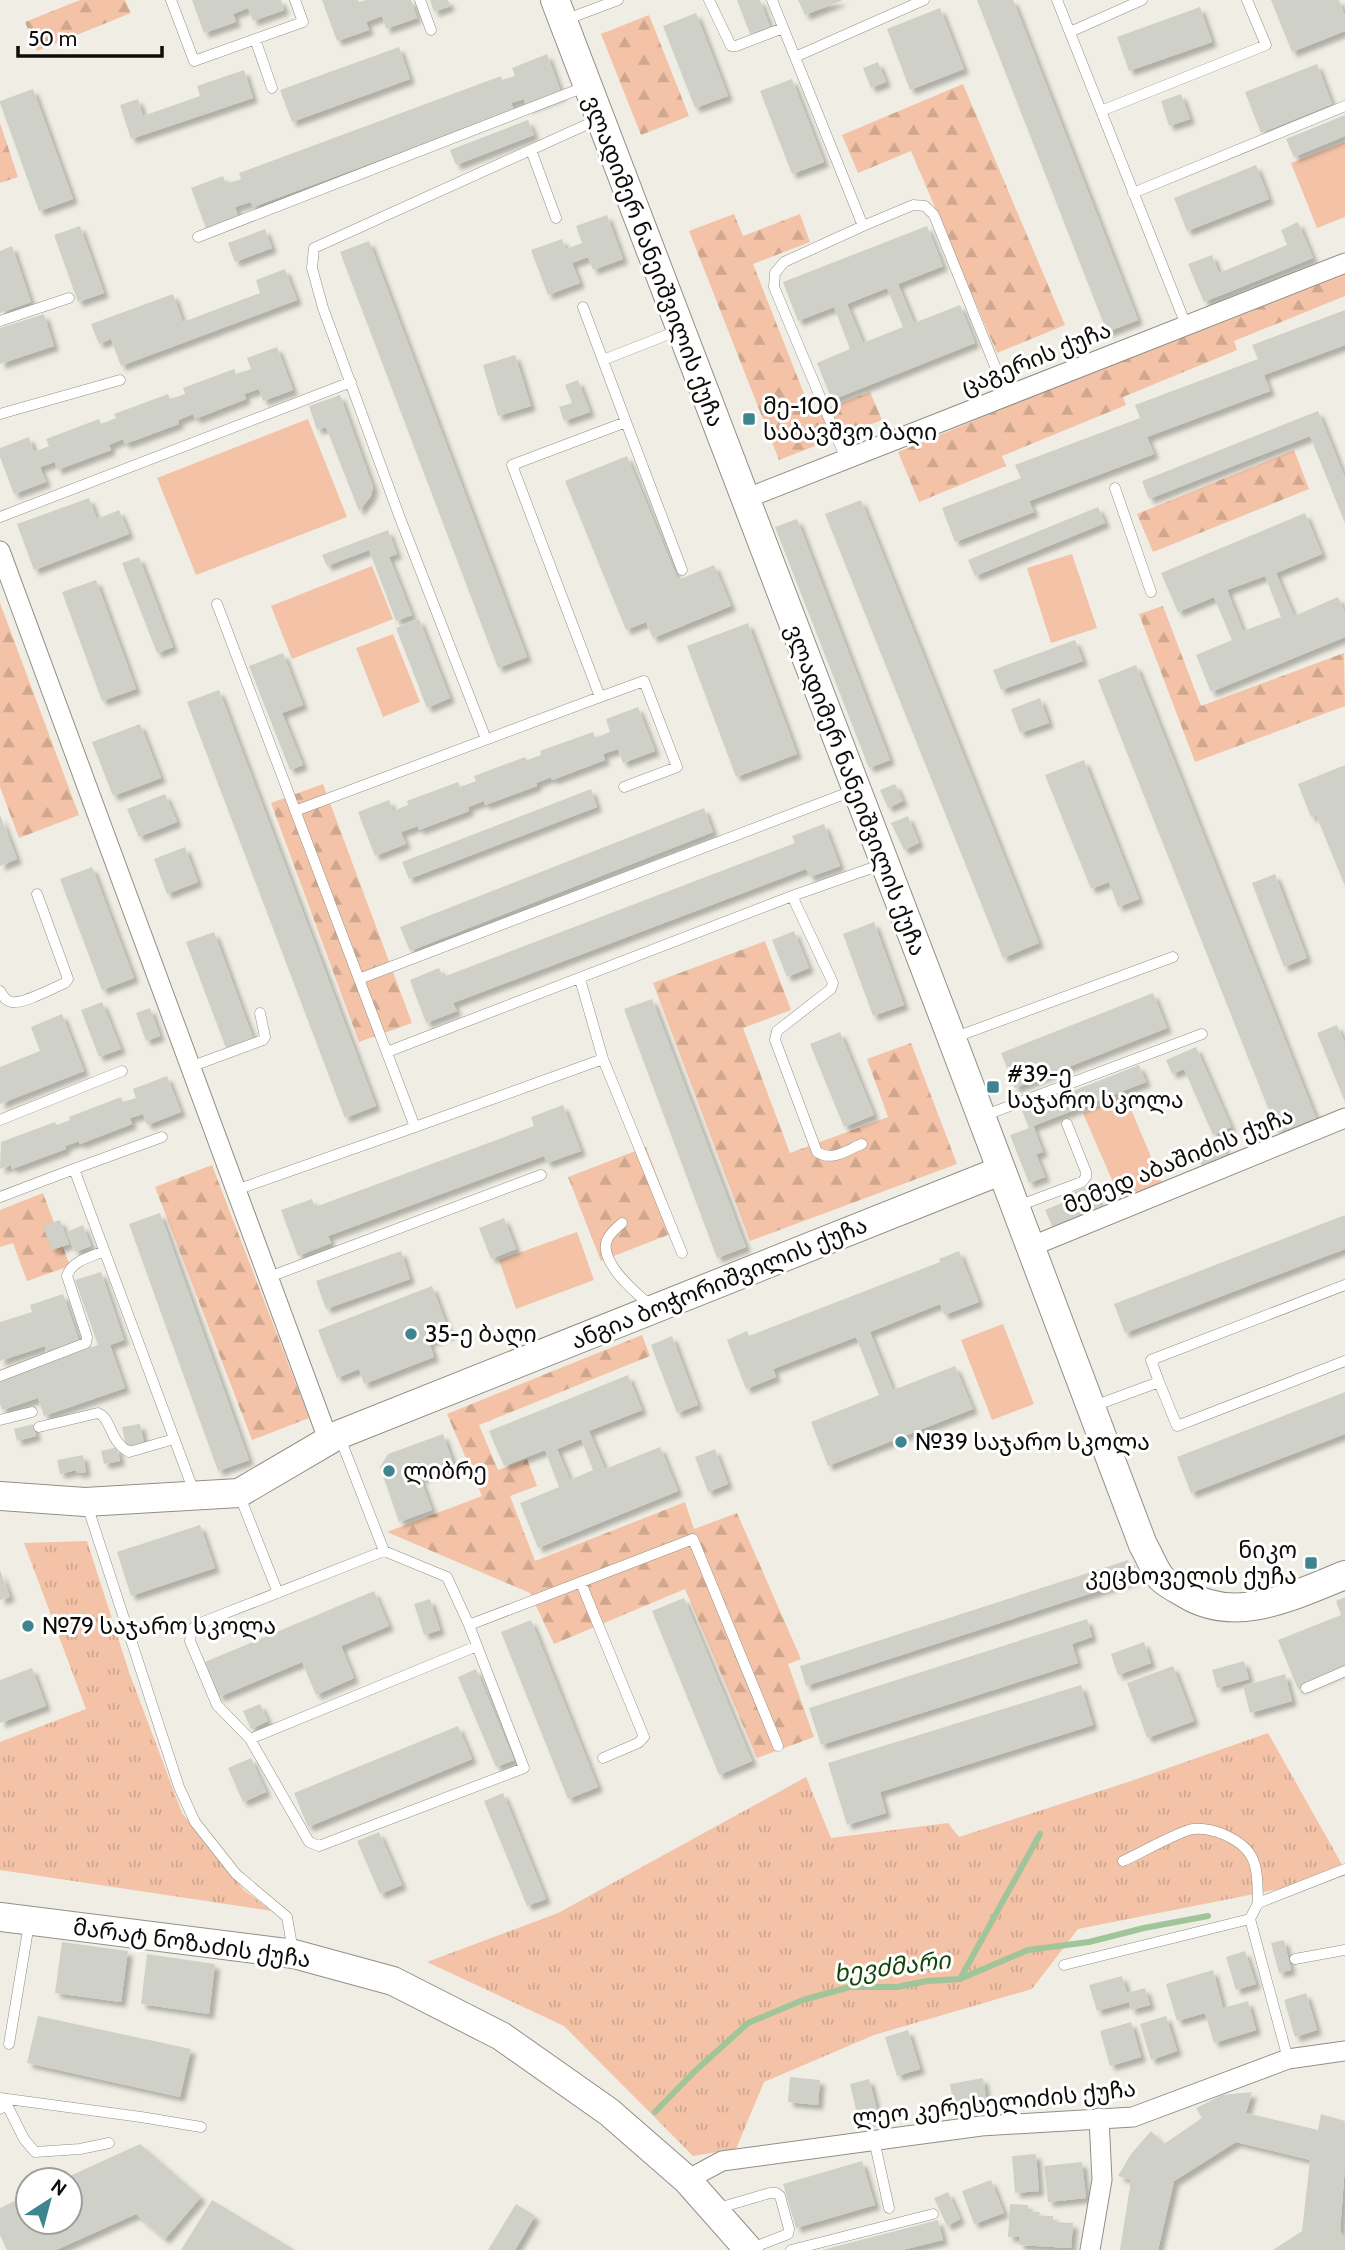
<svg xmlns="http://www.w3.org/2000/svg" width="1345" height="2250" font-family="Cabin,'Noto Sans Georgian',sans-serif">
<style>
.grass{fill:url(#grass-tufts)}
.forest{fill:url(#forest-firs)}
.green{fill:#f3c2a7}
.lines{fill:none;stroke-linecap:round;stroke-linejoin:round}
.stream{stroke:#a1c59a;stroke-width:6}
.building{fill:#cfd1c8;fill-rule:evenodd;filter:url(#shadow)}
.lane-casing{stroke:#918f86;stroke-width:11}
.street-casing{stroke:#918f86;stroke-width:21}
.secondary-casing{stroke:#918f86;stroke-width:30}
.lane{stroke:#fff;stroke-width:10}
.street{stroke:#fff;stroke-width:19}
.secondary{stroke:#fff;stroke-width:28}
.poi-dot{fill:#3f8590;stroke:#fff;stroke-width:2.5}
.labels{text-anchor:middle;stroke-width:6;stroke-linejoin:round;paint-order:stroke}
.street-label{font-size:23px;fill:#0d0c09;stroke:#fff}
.poi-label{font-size:23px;fill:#0d0c09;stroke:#fff;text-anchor:start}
.water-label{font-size:24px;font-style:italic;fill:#134408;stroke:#fff}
</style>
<defs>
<pattern id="grass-tufts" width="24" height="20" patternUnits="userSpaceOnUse" patternTransform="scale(1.75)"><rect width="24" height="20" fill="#f3c2a7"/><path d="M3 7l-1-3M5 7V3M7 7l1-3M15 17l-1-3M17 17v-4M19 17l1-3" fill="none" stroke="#cfa68e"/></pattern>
<pattern id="forest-firs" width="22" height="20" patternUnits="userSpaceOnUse" patternTransform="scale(1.75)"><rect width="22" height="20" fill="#f3c2a7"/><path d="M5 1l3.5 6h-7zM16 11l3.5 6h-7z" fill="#cfa68e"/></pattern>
<filter id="shadow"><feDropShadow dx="5" dy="5" stdDeviation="2" flood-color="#0004"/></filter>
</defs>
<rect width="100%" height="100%" fill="#f0eee4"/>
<path class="grass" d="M87,1541L129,1672L182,1813L244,1890L272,1911L0,1870V1742L86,1709L24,1543Z
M1268,1733L1345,1870V1876L1078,1929L1032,1989L874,2035L764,2082L736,2149L693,2156L564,2026L427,1962L558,1913L806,1777L831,1838L948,1823L959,1837L1131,1781Z"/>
<path class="forest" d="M80,0H125L131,13L37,51L25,22Z
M649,15L689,116L641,135L601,34Z
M963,84L1065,325L997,353L911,151L858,173L842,135Z
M0,123L18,177L0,183Z
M734,214L743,236L800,214L810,242L753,264L812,414L870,392L882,420L779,460L689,231Z
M1345,268V296L1234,341L1237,350L1123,397L1126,405L1002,456L1006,466L919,502L898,452Z
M1294,450L1309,489L1153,552L1137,514Z
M0,603L79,815L19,838L0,787Z
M1163,606L1201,706L1344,653L1345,706L1195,762L1139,614Z
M323,784L412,1023L359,1042L271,803Z
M765,941L791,1010L743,1028L790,1153L888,1117L867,1059L911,1043L957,1164L750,1241L653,983Z
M646,1147L678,1231L601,1261L568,1177Z
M212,1165L309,1418L252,1440L155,1187Z
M43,1193L70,1266L27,1281L13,1243L0,1247V1210Z
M642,1335L650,1356L479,1425L498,1470L527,1459L537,1486L510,1496L535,1561L685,1502L694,1529L737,1513L801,1659L788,1664L814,1737L757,1758L685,1589L554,1644L530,1593L387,1532L482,1496L447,1414Z"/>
<path class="green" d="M1345,142V217L1317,228L1291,163Z
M308,419L347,517L196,575L157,478Z
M1072,554L1097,628L1051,643L1027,568Z
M372,566L393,619L292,659L271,606Z
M393,634L420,702L383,717L356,648Z
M1125,1095L1162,1183L1121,1201L1083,1113Z
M577,1232L594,1280L516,1309L499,1260Z
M1003,1324L1034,1404L992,1420L961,1340Z"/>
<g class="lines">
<path class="stream" d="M960,1979L1040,1834
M655,2112L694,2072L748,2023L803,2000L850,1987H897L927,1981L960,1979L1028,1950L1089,1942L1144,1928L1208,1916"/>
</g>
<path class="building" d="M192,0H281L284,10L253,21L248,8L233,14L236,22L204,33Z
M322,0H358L359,2L366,0H411L417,18L386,29L382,16L366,22L369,30L337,41Z
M430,0H448L450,6L434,12Z
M737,0H760L770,27L750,34Z
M798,0H843L805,15Z
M977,0H1013L1138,320L1107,332Z
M1271,0H1339L1345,16V31L1292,52Z
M1200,7L1212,42L1129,71L1117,37Z
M940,8L964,69L910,90L887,29Z
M696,13L728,96L695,108L663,26Z
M399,47L410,79L292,122L280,90Z
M547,54L562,95L527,108L524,99L511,103L514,110L253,207L251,202L235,207L238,216L206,228L191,188L223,176L226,184L241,179L239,173L501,76L502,80L515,76L512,68Z
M878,62L886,82L871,88L863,68Z
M1317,64L1332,104L1261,133L1245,92Z
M244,70L253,98L131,139L120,105L138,99L143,116L200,96L197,86Z
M792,79L824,162L792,174L760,91Z
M33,89L73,199L39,211L0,103V101Z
M1181,94L1190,119L1169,126L1161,101Z
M1345,115V136L1294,157L1286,139Z
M528,120L534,135L456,165L450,150Z
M1256,165L1269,199L1187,231L1174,198Z
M607,215L623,259L593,270L588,257L572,263L580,283L548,295L531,250L562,239L566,249L582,243L576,226Z
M1298,222L1313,258L1204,302L1188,264L1212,255L1219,273L1287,245L1281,230Z
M80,226L104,293L78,302L54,235Z
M927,226L943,266L898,284L914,323L960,305L975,343L832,400L817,363L850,349L834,307L798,321L783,282ZM887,288L903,327L863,343L847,304Z
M265,229L272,248L235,262L228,243Z
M369,241L527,657L498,668L340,252Z
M12,246L31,302L0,313V251Z
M285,269L297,300L121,366L111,339L99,344L91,324L173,294L183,322L260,293L256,280Z
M1345,310V345L1264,375L1270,391L1147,437L1154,454L1029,501L1034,512L955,542L942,508L1021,478L1015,465L1140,418L1135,405L1258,359L1252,345Z
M44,314L54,346L0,364V328Z
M277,347L293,390L263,401L259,389L244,394L246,399L195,419L193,414L178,420L179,424L125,444L123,439L109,445L111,450L57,470L55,462L40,467L46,482L14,494L0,457V448L29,437L34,452L49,446L46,439L99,419L101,424L116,418L114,414L168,394L170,399L185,394L183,388L234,369L236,374L251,369L247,358Z
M515,355L531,406L498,416L483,365Z
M578,380L590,412L564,421L559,407L572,403L565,385Z
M340,395L373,487L371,496L359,511L326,427L317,430L309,406Z
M1318,411L1345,478V523L1310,436L1149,499L1142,481Z
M627,456L678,580L714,565L731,606L653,638L646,622L626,630L565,481Z
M89,498L97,519L119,510L129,534L34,570L17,524Z
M861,500L1039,943L1003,958L825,514Z
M1098,507L1105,523L975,576L968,560Z
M1305,513L1322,554L1276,573L1294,616L1338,597L1345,613V637L1211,692L1196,655L1232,640L1214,597L1178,612L1161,573ZM1265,576L1281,617L1243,631L1227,590Z
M797,519L890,760L869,768L775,527Z
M388,530L397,554L389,557L412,615L396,621L369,550L327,566L322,555Z
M139,557L173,647L157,653L122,563Z
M96,580L136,689L102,701L62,592Z
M419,619L450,698L427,708L396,628Z
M748,623L797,754L736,777L687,646Z
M1075,640L1083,661L1001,690L993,670Z
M283,653L303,705L282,713L303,765L290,770L249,666Z
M1136,665L1316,1118L1278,1133L1098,680Z
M219,690L376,1106L345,1118L187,702Z
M1040,698L1049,723L1020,733L1011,709Z
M638,707L655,751L623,763L618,749L603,754L605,760L552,780L551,777L536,783L537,786L485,805L484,801L468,807L469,811L419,830L418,826L401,832L406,844L375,856L358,812L389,800L393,811L408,805L407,801L458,782L460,787L476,781L474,776L525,757L527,760L541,755L540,751L593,732L595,738L610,732L606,719Z
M140,724L161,778L113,796L92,742Z
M1084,760L1139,899L1118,907L1109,882L1091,889L1045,775Z
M1345,765V886L1316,815L1311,817L1298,784Z
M895,784L903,801L888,808L880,790Z
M591,789L597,807L409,879L402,862Z
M165,794L177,822L139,837L127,809Z
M704,808L713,832L410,951L400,927Z
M0,815L17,859L0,866Z
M908,816L919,843L904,850L891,823Z
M824,824L840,866L810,877L806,869L453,1003L457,1011L426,1023L410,980L439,968L443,977L795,843L792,836Z
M185,847L198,882L167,894L154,859Z
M92,867L134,978L102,990L60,879Z
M1275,874L1307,958L1284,967L1252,883Z
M874,922L904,1005L873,1016L843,934Z
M794,931L809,968L787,977L772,940Z
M214,932L253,1038L226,1048L186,942Z
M1153,993L1167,1028L1015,1088L1001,1053Z
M652,999L746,1247L717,1258L624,1009Z
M102,1002L121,1049L99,1057L81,1010Z
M150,1008L160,1036L146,1041L136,1013Z
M62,1014L84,1071L0,1104V1067L40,1051L31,1027Z
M1337,1025L1345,1043V1102L1317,1033Z
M840,1032L874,1115L844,1127L810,1044Z
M1196,1047L1231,1127L1213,1135L1184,1069L1172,1074L1166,1060Z
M1139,1065L1146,1082L1033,1126L1043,1152L1036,1154L1045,1177L1029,1183L1010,1135L1029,1128L1022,1111Z
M167,1076L181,1112L147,1125L143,1114L130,1118L132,1124L80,1144L79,1141L65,1146L66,1149L12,1169L11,1165L0,1169L1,1142L55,1122L57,1125L70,1120L69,1117L121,1097L123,1102L136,1098L133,1089Z
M563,1105L581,1151L547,1163L544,1156L328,1236L331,1243L298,1256L281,1210L312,1199L315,1207L534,1126L531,1117Z
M1221,1140L1228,1159L1203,1169L1195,1149Z
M1091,1185L1101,1207L1053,1228L1045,1210L1066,1201L1064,1196Z
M160,1213L249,1460L218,1471L129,1224Z
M1345,1215V1249L1125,1333L1114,1304Z
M504,1218L516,1249L491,1259L479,1228Z
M60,1220L69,1244L52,1250L43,1226Z
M83,1225L91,1246L75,1252L67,1232Z
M401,1251L410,1279L326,1309L316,1281Z
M959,1251L979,1302L944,1315L940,1304L870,1332L893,1390L955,1366L973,1409L828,1466L811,1422L879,1395L856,1337L773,1369L776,1377L746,1389L727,1340L747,1331L749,1336L940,1262L939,1259Z
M101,1272L124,1340L110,1345L125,1388L44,1416L38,1398L2,1410L0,1404V1379L98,1345L75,1280Z
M432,1286L450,1334L429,1342L434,1357L364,1384L359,1369L337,1378L318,1330Z
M63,1294L79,1341L46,1352L45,1346L0,1361V1322L32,1312L30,1305Z
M672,1336L698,1405L677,1413L651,1345Z
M628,1375L642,1410L589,1431L605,1469L660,1447L678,1491L538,1548L520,1503L559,1487L545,1450L504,1466L489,1431ZM581,1439L593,1470L570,1480L557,1449Z
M1345,1392V1434L1191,1493L1177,1457Z
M33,1424L36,1436L17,1441L14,1429Z
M140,1424L144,1443L126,1446L122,1427Z
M443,1434L454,1466L420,1478L432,1510L399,1522L380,1467L388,1454Z
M117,1447L120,1461L104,1464L101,1451Z
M715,1449L728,1484L708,1492L695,1457Z
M83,1455L86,1472L77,1473L76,1470L60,1474L57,1460Z
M200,1525L215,1568L131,1596L117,1552Z
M1128,1560L1135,1579L806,1686L800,1666Z
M0,1570L10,1597L0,1600Z
M374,1591L389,1626L341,1646L354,1678L316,1695L302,1662L219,1697L205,1662Z
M1345,1597V1670L1298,1689L1278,1640L1341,1615L1336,1601Z
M684,1598L752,1761L719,1775L652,1611Z
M430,1599L440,1630L424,1635L414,1604Z
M1087,1619L1092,1637L1072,1644L1078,1663L821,1745L809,1708Z
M531,1620L598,1787L568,1799L501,1632Z
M1144,1642L1151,1663L1118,1675L1111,1654Z
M1244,1661L1249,1679L1217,1688L1212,1670Z
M1173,1666L1194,1721L1147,1738L1127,1683Z
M32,1668L46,1706L0,1723V1680Z
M476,1669L514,1760L496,1767L458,1677Z
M1285,1674L1292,1701L1250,1713L1243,1686Z
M1081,1685L1093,1725L880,1792L886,1813L847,1825L828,1763Z
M260,1704L268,1721L251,1729L243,1711Z
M458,1726L472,1759L308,1827L294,1793Z
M251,1758L266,1792L243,1802L228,1768Z
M503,1793L546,1899L527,1906L484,1801Z
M379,1832L402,1885L380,1894L357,1841Z
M1284,1940L1291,1970L1279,1973L1271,1943Z
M62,1942L128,1951L121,2002L55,1993Z
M1245,1951L1256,1984L1236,1990L1226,1957Z
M147,1954L215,1964L209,2014L141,2004Z
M1213,1970L1223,2008L1248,2001L1256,2030L1214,2043L1205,2013L1177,2021L1166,1984Z
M1122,1976L1127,1993L1145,1988L1150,2005L1131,2010L1129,2002L1097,2011L1089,1985Z
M1306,1993L1317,2030L1295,2037L1284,2000Z
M38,2016L191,2049L180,2097L27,2063Z
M1166,2016L1177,2051L1151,2060L1140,2024Z
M1131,2022L1141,2057L1110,2066L1100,2031Z
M908,2030L920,2069L897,2076L885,2037Z
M790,2077L820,2080L818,2105L788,2102Z
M983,2078L987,2103L954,2109L950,2084Z
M869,2079L879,2118L859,2123L850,2084Z
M1252,2092L1246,2113L1318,2130L1321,2114L1345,2121V2165L1340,2231L1345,2239V2250H1273L1302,2231L1310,2160L1236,2142L1174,2181L1158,2250H1120L1131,2180L1118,2176L1131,2154L1151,2131L1164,2144L1202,2118L1196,2108L1222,2095Z
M140,2144L201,2197L165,2239L136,2214L56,2250H7L0,2235V2208L28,2195V2222H70V2180H61Z
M1036,2154L1039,2191L1015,2193L1012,2156Z
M862,2161L875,2205L796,2228L783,2184Z
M1082,2162L1086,2198L1048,2202L1044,2166Z
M991,2180L1004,2213L974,2224L962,2191Z
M948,2192L960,2219L947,2226L934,2198Z
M212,2200L295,2250H181Z
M516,2204L535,2216L515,2250H488Z
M1010,2204L1028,2205V2211L1040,2212L1039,2216H1053V2222L1073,2223L1071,2248L1019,2245V2237H1008Z
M938,2220L943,2240L902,2250H822Z"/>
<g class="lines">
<defs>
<path id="lane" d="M171,0L194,61L303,22L295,0
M420,0L431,30
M709,0L731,46H736L783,28
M772,0L863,226L913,205L925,206L934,215L1007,396
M1057,0L1186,325
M567,19L618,0
M1070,32L1142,0
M255,39L272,88
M795,57L924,0
M1101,111L1266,45L1247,0
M531,150L556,218
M1133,193L1345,106
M198,237L587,86
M0,321L69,298
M603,360L677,331
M0,414L120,380
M626,422L682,570
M846,459L774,287L775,273L784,262L863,226
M1115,488L1151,592
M0,517L351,382
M217,604L415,1127L236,1190
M600,697L644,681L677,767L624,787
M486,739L400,518L323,308L312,268L314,248L599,119
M295,811L600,697L512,465L626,422L583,307
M792,896L833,983L831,989L777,1031L775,1040L817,1152C832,1162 847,1150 862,1144
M359,979L855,790
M0,991C2,995 6,1001 12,1002C24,1004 53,988 65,983L68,979L37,894
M953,1038L1173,957
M387,1052L792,896L883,864
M603,1059L682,1253
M190,1067L263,1040L265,1037L260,1013
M983,1116L1202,1034
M0,1120L122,1071
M415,1127L603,1059L580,979
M74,1169L162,1137
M0,1197L74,1169L194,1492
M1018,1206L1082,1182L1086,1177V1172L1067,1124
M622,1223C616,1228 610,1233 607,1240C598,1262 637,1294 651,1306
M269,1277L541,1175
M0,1376L86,1343L87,1337L67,1276C71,1261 91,1257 104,1251
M1159,1382L1177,1426L1345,1361
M1094,1406L1159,1382L1151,1360L1345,1285
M0,1420L32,1412
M39,1427L98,1413C112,1419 109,1441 129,1452L174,1439
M340,1438L384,1551
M239,1494L278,1593
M87,1505L179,1787L195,1822L236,1874L287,1917L293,1951
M384,1551L447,1577L469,1625L524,1768L319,1846L309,1842L250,1739L217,1705L190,1641L192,1629L198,1624Z
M581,1583L644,1737L638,1743L603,1758
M469,1625L693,1539L778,1746
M1306,1688L1345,1671
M250,1739L477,1646
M1123,1861C1137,1855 1181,1830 1193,1829C1203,1828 1216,1831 1225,1835C1259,1850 1257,1869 1258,1903
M1295,1959L1345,1950
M1064,1965L1250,1919
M9,2044L29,1924
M1288,2059L1250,1919L1258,1903L1345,1869
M0,2098L141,2117L201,2127
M0,2109L4,2099L24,2139L35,2152L80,2149L109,2143
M874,2140L889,2208
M715,2209L770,2193H776L780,2196L789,2229L788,2234L752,2248
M791,2250L933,2214"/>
<path id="street" d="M745,499L1345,263
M0,551L328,1439
M1030,1247L1345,1118
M687,2180L722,2161L981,2126L1133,2117L1288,2059L1345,2051
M1090,2250L1102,2180L1099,2118"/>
<path id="secondary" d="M555,0L952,1039L1143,1545C1149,1555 1154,1569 1161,1578C1167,1584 1177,1589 1184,1593C1236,1626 1294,1595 1345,1575
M0,1496L85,1502L239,1493L338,1435L1000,1171
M0,1917L294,1954L393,1981L501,2036L609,2112L687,2180L749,2250"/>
</defs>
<use href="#lane" class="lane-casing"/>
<use href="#street" class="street-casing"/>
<use href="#secondary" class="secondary-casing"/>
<use href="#lane" class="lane"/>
<use href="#street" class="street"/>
<use href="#secondary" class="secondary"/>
</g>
<g class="poi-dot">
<rect x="742" y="412" width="14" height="14" rx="3.5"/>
<rect x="986" y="1080" width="14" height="14" rx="3.5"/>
<circle cx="411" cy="1334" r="7"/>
<circle cx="901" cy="1442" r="7"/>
<circle cx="389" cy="1471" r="7"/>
<rect x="1304" y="1556" width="14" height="14" rx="3.5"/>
<circle cx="28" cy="1626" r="7"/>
</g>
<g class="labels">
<g class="street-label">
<text transform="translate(654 261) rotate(69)" y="8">ვლადიმერ ნანეიშვილის ქუჩა</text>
<text transform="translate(1036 358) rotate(-22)" y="8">ცაგერის ქუჩა</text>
<text transform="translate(856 790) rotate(69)" y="8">ვლადიმერ ნანეიშვილის ქუჩა</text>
<text transform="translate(1178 1160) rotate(-22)" y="8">მემედ აბაშიძის ქუჩა</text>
<text transform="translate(719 1283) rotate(-22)" y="8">ანგია ბოჭორიშვილის ქუჩა</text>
<text transform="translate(192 1943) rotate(8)" y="8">მარატ ნოზაძის ქუჩა</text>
<text transform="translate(994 2103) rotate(-6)" y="8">ლეო კერესელიძის ქუჩა</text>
</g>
<g class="poi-label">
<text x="763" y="414">მე-100<tspan x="763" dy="26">საბავშვო ბაღი</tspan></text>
<text x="1007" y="1082">#39-ე<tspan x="1007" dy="26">საჯარო სკოლა</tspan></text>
<text x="425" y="1342">35-ე ბაღი</text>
<text x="915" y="1450">№39 საჯარო სკოლა</text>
<text x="403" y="1479">ლიბრე</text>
<text x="1297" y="1558" text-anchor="end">ნიკო<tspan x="1297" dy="26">კეცხოველის ქუჩა</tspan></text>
<text x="42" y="1634">№79 საჯარო სკოლა</text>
</g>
<g class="water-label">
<text transform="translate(892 1967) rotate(-7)" y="8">ხევძმარი</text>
</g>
</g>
<g transform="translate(49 2201) rotate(36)"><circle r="33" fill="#ffffff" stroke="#9e9e9d" stroke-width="2"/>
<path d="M0-5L12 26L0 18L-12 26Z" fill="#3f8590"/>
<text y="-10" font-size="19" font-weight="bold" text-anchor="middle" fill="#0d0c09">N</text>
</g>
<path d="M18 46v10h144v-10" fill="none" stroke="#0d0c09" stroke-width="3.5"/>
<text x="28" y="46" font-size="21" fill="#0d0c09" stroke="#ffffff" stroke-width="5" paint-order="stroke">50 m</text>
</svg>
